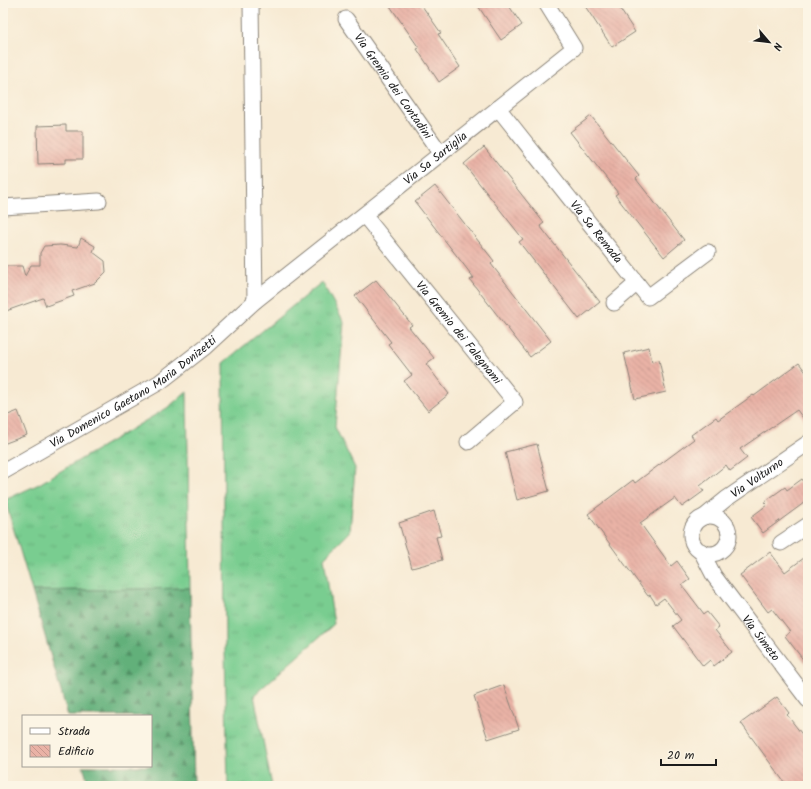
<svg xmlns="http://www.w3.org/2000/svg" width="811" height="789" font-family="Kalam,sans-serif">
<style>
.grass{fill:url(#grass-tufts);stroke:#4a7456}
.forest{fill:url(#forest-firs);stroke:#3f664b}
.building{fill:url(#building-back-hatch)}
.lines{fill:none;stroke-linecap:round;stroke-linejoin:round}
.minor-casing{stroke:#8a8378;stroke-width:17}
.minor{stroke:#fff;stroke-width:15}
.labels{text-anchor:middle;stroke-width:3;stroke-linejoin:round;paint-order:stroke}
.street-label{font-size:12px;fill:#1c1c1c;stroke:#fcf5e5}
</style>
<defs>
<pattern id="grass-tufts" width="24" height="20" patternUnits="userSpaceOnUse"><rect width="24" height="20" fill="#79cd90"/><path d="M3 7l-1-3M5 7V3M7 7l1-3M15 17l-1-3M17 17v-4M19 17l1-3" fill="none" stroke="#68af7c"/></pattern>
<pattern id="forest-firs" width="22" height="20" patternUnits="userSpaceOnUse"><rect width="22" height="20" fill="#62b07a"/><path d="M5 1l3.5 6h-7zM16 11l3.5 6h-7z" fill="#508e63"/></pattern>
<pattern id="building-back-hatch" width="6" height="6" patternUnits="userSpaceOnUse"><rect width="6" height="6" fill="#e9b2a6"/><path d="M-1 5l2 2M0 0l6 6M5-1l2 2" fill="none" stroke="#c7988e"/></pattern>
</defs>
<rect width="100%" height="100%" fill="#fcf5e5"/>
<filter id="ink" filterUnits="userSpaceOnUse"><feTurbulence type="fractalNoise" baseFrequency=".025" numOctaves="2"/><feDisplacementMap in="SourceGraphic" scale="8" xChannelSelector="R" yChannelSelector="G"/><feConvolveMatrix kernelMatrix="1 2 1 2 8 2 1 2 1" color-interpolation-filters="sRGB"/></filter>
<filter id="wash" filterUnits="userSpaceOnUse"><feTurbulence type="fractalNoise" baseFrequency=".012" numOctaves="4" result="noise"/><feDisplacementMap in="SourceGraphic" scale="16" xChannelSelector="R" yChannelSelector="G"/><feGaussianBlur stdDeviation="0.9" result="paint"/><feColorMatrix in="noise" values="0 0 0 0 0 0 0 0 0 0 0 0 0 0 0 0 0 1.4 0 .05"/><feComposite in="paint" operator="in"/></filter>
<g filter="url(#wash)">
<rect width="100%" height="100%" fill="#f7ead3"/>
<path class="grass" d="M322,282L344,322L335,427L355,468L350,532L324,558L334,624L254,695L272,786H228L225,652L223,363Z
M187,392L190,588L32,591L5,500L39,484L167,408Z"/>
<path class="forest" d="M190,588L194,786H89L83,766H151V716H68L32,591Z"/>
<g id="blocks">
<path class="building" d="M388,3H420L441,33L438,34L460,67L439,82L417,49L419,48Z
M476,3H507L522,25L501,40Z
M583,3H616L635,32L612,47Z
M591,116L639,176L636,179L684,240L664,257L615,195L618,193L570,132Z
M66,125V131H83V159H66V163L38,164L37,126Z
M484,147L544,223L540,226L600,302L579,319L519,242L523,239L464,164Z
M435,186L494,261L491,264L551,341L530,357L470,280L474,278L415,202Z
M81,238L95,246L93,252L105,261L106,272L95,283L72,291L74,296L46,306L43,298L6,311L3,300V266H22L25,276L31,265H40V253L44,246L60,245L78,247Z
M376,280L412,325L409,327L434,358L426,364L449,394L428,411L404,381L412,375L388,344L391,342L355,296Z
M649,347L652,362L659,360L666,392L635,399L624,353Z
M799,363L808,375V425L797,410L740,449L747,458L730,471L726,465L700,486L704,491L682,507L675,498L640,523L671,566L677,561L690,579L682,585L704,614L707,612L719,627L715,630L732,652L714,666L710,660L703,666L673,626L681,620L664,598L656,604L650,595L648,596L588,514L633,480L635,483L694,439L691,435L716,417L718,420L753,395L754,396Z
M18,411L27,435L3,444V417Z
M537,444L549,491L517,500L505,452Z
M802,479L808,488V500L763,533L751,517L767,505L764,502L785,487L787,490Z
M434,511L441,536L436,537L442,560L412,568L399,523Z
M770,552L785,572L808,555V666L785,636L790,632L772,609L768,612L740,575Z
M504,685L519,729L488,739L474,696Z
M777,697L789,713L787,715L808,742V786H787L741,723Z"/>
</g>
</g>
<g filter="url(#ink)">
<use href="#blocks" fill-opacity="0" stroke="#8a8378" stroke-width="1"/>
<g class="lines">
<defs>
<g id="minor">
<path d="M251,3L255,301"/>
<path id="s1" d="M346,19L441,154"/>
<path id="s2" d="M498,108L648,297L708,252"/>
<path d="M3,207L99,201"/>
<path id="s3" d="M364,215L515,402L468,442"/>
<path d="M614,303L637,283"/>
<path id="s4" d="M3,472L160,382L205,347L255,301L574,48L546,3"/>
<circle cx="710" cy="535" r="19"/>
<path id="s5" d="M704,517L726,499L808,443"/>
<path d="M781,543L808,525"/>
<path id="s6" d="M701,551L714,576L808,700"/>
</g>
</defs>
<use href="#minor" class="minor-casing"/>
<use href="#minor" class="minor"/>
</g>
</g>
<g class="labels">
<g class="street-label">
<text dy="4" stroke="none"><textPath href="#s1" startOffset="82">Via Gremio dei Contadini</textPath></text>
<text dy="4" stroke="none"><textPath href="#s4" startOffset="536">Via Sa Sartiglia</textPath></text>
<text dy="4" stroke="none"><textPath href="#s2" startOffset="158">Via Sa Remada</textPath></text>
<text dy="4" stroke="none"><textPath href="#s3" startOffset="151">Via Gremio dei Falegnami</textPath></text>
<text dy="4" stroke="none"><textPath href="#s4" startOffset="153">Via Domenico Gaetano Maria Donizetti</textPath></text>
<text dy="4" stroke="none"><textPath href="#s5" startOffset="66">Via Volturno</textPath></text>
<text dy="4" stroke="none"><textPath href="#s6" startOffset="106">Via Simeto</textPath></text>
</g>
</g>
<rect width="811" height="789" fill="none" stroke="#fcf5e5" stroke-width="16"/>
<rect x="22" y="715" width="130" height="52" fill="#fcf5e5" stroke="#a29e95"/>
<rect x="30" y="728" width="20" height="6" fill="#ffffff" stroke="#a29e95"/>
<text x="58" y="735" font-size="12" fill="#1c1c1c">Strada</text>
<rect x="30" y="745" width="20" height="12" fill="url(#building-back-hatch)" stroke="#a29e95"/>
<text x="58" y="755" font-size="12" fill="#1c1c1c">Edificio</text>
<g transform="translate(769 42) rotate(118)" stroke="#fcf5e5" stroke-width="3" paint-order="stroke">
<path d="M0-3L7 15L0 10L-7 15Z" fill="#1c1c1c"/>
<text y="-6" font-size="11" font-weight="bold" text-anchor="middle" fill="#1c1c1c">N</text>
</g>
<path d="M661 759v6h55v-6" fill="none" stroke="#1c1c1c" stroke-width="2"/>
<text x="667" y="759" font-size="12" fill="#1c1c1c" stroke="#fcf5e5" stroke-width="3" paint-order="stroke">20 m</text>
</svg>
